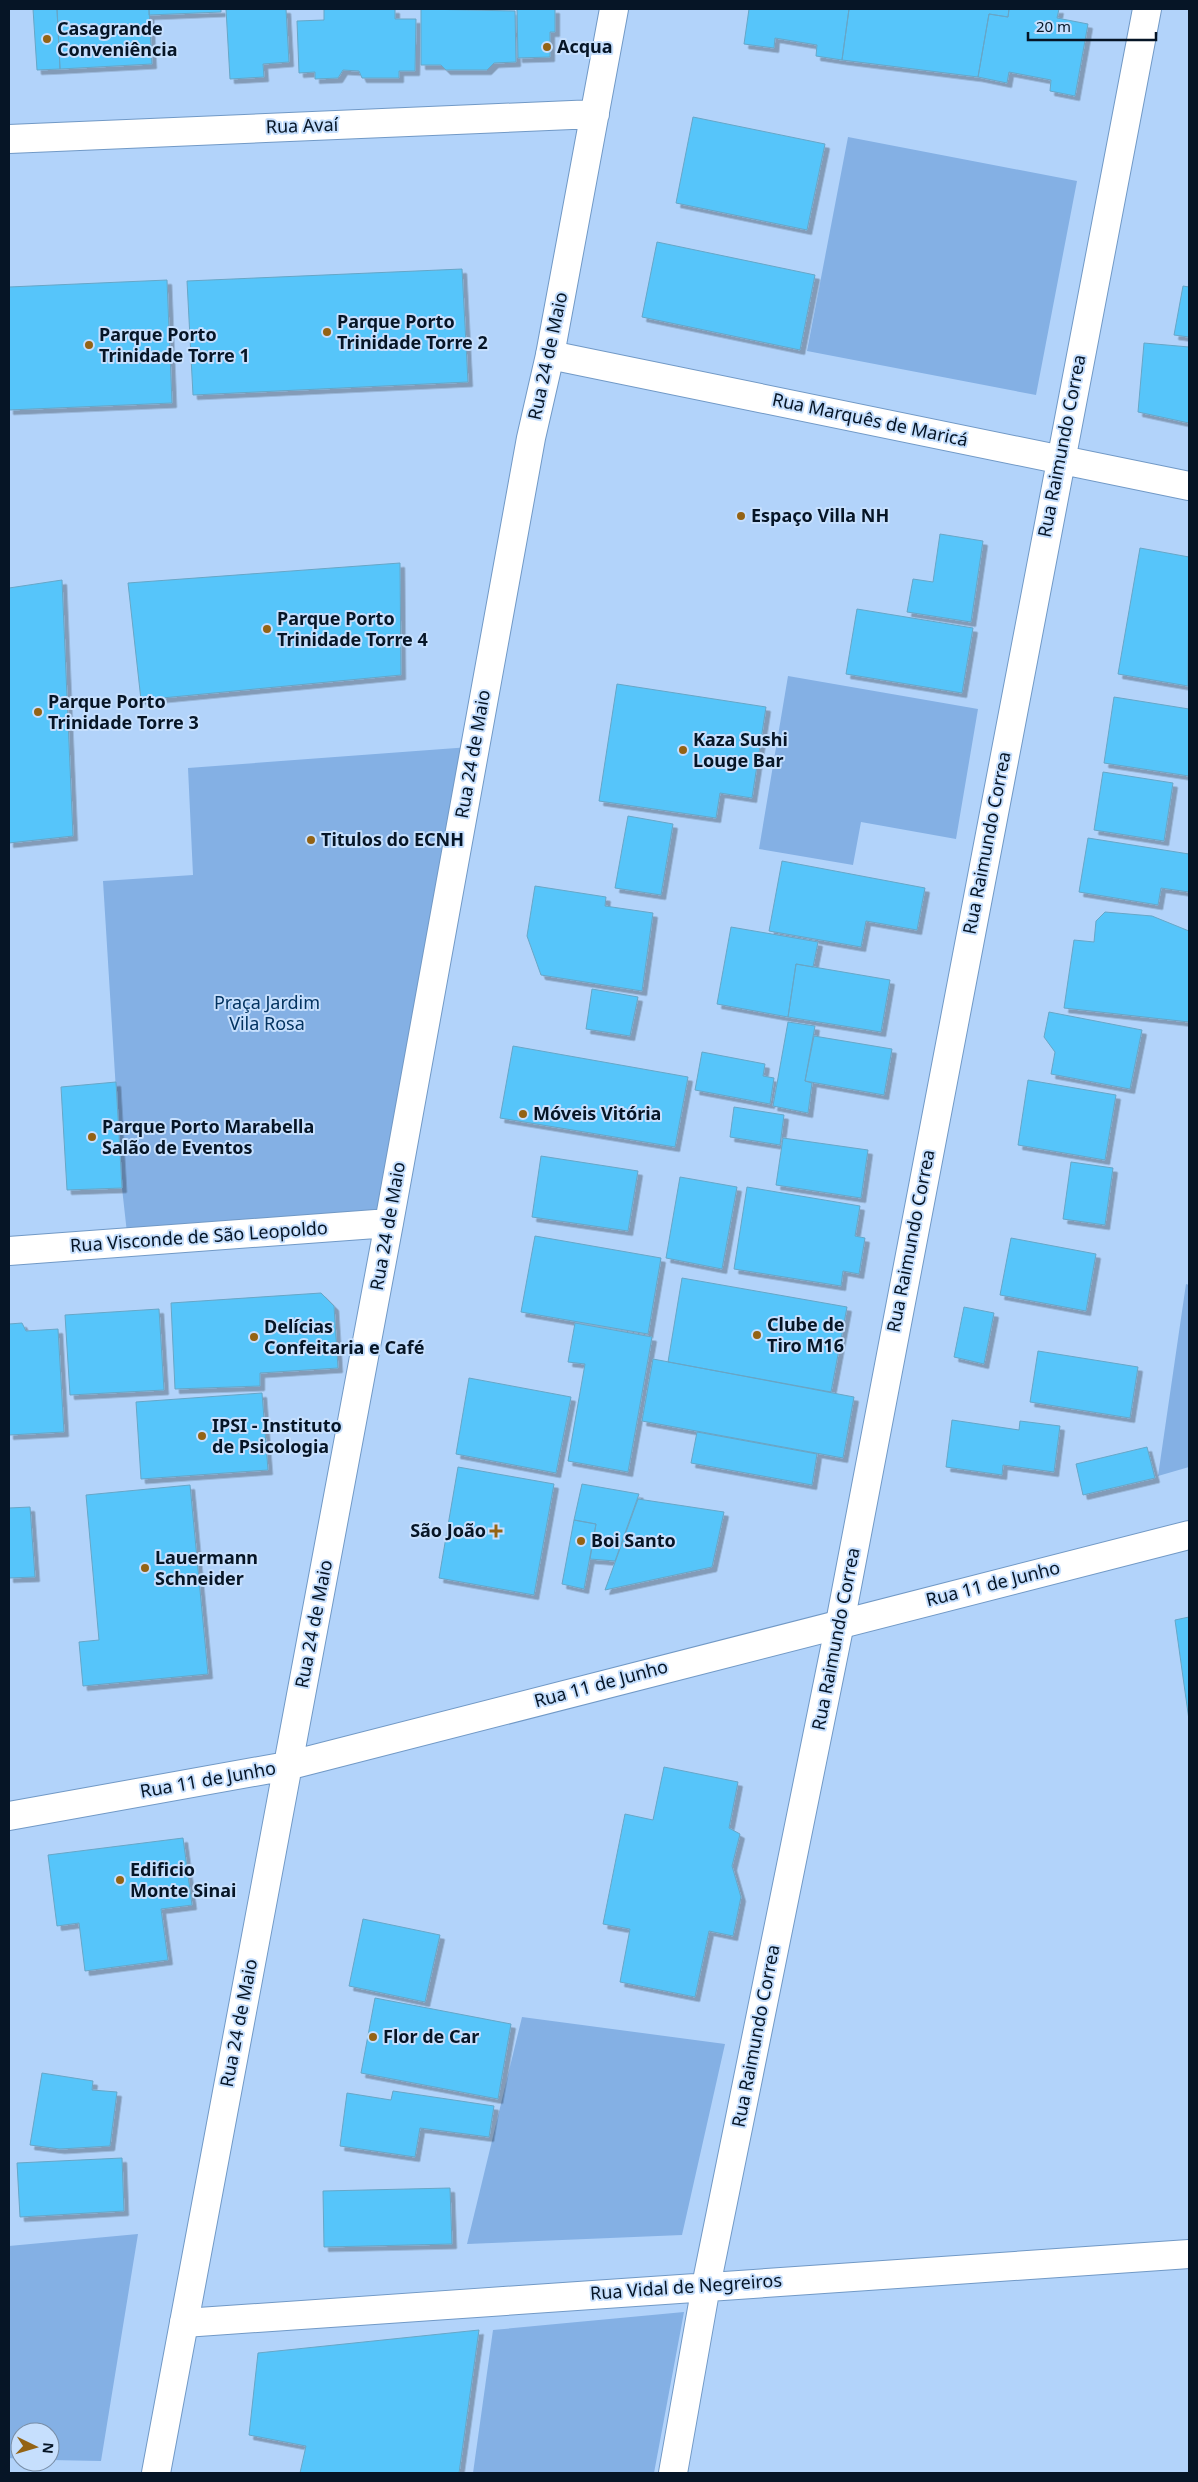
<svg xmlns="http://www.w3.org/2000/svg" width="1198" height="2482" font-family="'Noto Sans',sans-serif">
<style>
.green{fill:#84b0e4}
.building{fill:#56c5fa;stroke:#67a6c7;filter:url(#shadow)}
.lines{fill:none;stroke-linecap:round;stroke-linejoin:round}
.minor-casing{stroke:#7199c6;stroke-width:30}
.tertiary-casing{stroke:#7199c6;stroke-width:30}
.minor{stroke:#fff;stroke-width:28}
.tertiary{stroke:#fff;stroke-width:28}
.poi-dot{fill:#946314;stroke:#c6dffd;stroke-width:2}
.labels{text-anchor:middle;stroke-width:4;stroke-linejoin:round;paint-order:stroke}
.poi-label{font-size:18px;font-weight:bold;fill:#061526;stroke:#c6dffd;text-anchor:start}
.street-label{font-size:18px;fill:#061526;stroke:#c6dffd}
.park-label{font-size:18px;fill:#033360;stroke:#c6dffd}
</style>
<defs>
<filter id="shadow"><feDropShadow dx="4.5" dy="4.5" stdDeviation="0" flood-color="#0004"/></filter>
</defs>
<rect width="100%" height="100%" fill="#b2d3fa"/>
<path class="green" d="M848,137L1077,181L1036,395L807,351Z
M788,676L978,709L956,839L861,822L853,865L759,849Z
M470,747L389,1223L128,1242L122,1188L103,881L193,875L188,768Z
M1186,1284L1189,1285V1467L1158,1476Z
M522,2017L725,2044L682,2235L467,2244Z
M138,2234L101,2461L50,2460V2432H20V2459L9,2458V2246Z
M684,2312L654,2473H473L493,2330Z"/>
<path class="building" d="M33,9H57L60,69L37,70Z
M57,9H149L152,64L60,69Z
M149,9H221V12L149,15Z
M226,9H286L289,62L263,64L264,77L230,79Z
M324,9H395V19H416L415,71H399V78H362L359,71L343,70L338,78L315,79V72L299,73L297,21L324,20Z
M421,9L515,11L516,62L494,63L487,70H446L441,65H421Z
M517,9H555V32H550V57L518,58Z
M749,9H849L842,60L816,56L817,45L775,38L774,48L744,44Z
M849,9H1009L1008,17L989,14L978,77L842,60Z
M1009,9H1059L1057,18L1088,24L1075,96L1050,91L1051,80L1009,72L1007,83L978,77L989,14L1008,17Z
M693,117L825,144L807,230L676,203Z
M657,242L815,275L800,350L642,317Z
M462,269L468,382L193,395L187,281Z
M167,280L172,403L9,410V287Z
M1183,286L1189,287V337L1174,335Z
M1144,343L1189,347V423L1138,412Z
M940,534L983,541L971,622L907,612L913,579L933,582Z
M1140,548L1189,557L1188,686L1118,674Z
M400,563L401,675L141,700L128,583Z
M62,580L73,836L9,843V588Z
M857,609L973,628L962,693L846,674Z
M617,684L766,707L752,798L720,793L716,818L599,801Z
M1114,697L1189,709V776L1104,763Z
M1103,772L1173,783L1164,841L1094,830Z
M628,816L673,824L661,895L615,888Z
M1088,838L1189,854V892L1161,888L1158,905L1079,892Z
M782,861L925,888L917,930L866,921L861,947L769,931Z
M535,886L606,897L605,906L653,913L642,991L541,975L527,936Z
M1105,912L1152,916L1189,931V1022L1064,1008L1074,940L1094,942L1096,921Z
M731,927L818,942L813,967L796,964L788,1017L717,1004Z
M796,964L890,980L881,1032L788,1017Z
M592,989L638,997L630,1036L586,1029Z
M1049,1012L1142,1030L1130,1089L1051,1074L1055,1052L1044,1037Z
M788,1022L815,1026L805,1081L812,1083L808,1113L773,1106Z
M814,1036L892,1049L884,1095L805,1081Z
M513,1046L688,1077L675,1147L500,1118Z
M702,1052L765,1064L763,1076L774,1078L770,1104L695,1090Z
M1028,1080L1116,1095L1105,1160L1018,1145Z
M116,1082L122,1188L67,1190L61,1087Z
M734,1107L784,1115L780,1145L730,1137Z
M783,1138L868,1150L861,1198L776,1185Z
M541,1156L638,1171L628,1231L532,1217Z
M1071,1162L1113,1168L1105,1225L1063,1219Z
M680,1177L737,1187L722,1269L666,1258Z
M747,1187L860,1206L855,1236L865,1238L859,1274L843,1271L841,1286L734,1269Z
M535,1236L661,1258L648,1334L521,1312Z
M1011,1238L1096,1254L1086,1311L1000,1295Z
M682,1278L847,1307L831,1392L668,1362Z
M321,1293L334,1306L338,1368L260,1373V1386L175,1389L171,1303Z
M964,1307L994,1313L984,1364L954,1357Z
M159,1309L164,1390L70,1395L65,1315Z
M22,1323L26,1331L58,1329L64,1432L9,1435V1324Z
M575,1323L652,1337L628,1472L568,1461L585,1364L568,1362Z
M1038,1351L1138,1367L1130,1418L1030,1402Z
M653,1359L854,1397L843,1458L642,1421Z
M469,1378L571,1397L556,1473L456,1454Z
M262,1393L268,1470L141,1479L136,1402Z
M952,1420L1019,1430L1020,1421L1060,1426L1054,1472L1003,1465L1002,1475L946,1467Z
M697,1432L817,1454L812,1485L691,1463Z
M1147,1447L1155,1478L1083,1495L1076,1464Z
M458,1467L554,1484L534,1595L439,1578Z
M582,1484L639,1494L615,1561L590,1559L596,1524L574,1520Z
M190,1485L208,1674L83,1686L79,1642L99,1640L86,1495Z
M638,1499L724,1512L712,1567L605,1590Z
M30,1507L35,1577L9,1578V1508Z
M574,1520L596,1524L584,1589L562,1584Z
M1189,1617V1720L1175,1620Z
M664,1767L738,1782L729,1828L740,1834L732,1866L741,1897L733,1936L709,1931L695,1997L620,1982L630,1929L603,1924L625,1814L653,1820Z
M183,1838L192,1905L161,1909L168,1960L85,1971L79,1923L57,1926L48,1855Z
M363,1919L440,1935L425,2002L349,1986Z
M375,1998L511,2024L498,2099L361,2073Z
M42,2073L93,2081L92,2090L117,2092L110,2146L60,2149L30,2145Z
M393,2091L494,2106L489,2137L420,2128L415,2157L340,2146L347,2093L391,2100Z
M122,2158L124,2211L20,2217L17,2163Z
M450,2188L452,2244L324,2247L323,2191Z
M479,2330L459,2473H300L306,2446L249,2435L258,2353Z"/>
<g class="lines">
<defs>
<path id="minor" d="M550,355L1189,486
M184,2323L1189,2254
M673,2473L706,2286L840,1623L1147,9"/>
<path id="tertiary" d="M9,139L595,114
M9,1251L389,1223
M9,1816L287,1766L1189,1535
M156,2473L389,1223L531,438L550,355L614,9"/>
</defs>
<use href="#minor" class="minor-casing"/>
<use href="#tertiary" class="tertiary-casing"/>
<use href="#minor" class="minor"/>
<use href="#tertiary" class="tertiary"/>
</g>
<g class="poi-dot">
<circle cx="47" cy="39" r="5"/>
<circle cx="547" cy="47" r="5"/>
<circle cx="327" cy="332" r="5"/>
<circle cx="89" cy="345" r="5"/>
<circle cx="741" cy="516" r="5"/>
<circle cx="267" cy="629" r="5"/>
<circle cx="38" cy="712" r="5"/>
<circle cx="683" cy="750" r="5"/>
<circle cx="311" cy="840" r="5"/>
<circle cx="523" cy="1114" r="5"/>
<circle cx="92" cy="1137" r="5"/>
<circle cx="757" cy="1335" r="5"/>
<circle cx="254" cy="1337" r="5"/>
<circle cx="202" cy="1436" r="5"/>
<path d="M493.5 1523.5h5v5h5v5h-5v5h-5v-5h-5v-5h5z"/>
<circle cx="581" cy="1541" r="5"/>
<circle cx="145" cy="1568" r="5"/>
<circle cx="120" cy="1880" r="5"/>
<circle cx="373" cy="2037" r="5"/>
</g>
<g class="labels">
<g class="poi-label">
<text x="57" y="35">Casagrande<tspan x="57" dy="21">Conveniência</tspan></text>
<text x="557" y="53">Acqua</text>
<text x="337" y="328">Parque Porto<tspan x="337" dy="21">Trinidade Torre 2</tspan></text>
<text x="99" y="341">Parque Porto<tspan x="99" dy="21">Trinidade Torre 1</tspan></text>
<text x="751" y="522">Espaço Villa NH</text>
<text x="277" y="625">Parque Porto<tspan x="277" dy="21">Trinidade Torre 4</tspan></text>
<text x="48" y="708">Parque Porto<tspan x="48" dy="21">Trinidade Torre 3</tspan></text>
<text x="693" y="746">Kaza Sushi<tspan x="693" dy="21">Louge Bar</tspan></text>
<text x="321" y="846">Titulos do ECNH</text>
<text x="533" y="1120">Móveis Vitória</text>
<text x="102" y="1133">Parque Porto Marabella<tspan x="102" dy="21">Salão de Eventos</tspan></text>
<text x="767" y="1331">Clube de<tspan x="767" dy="21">Tiro M16</tspan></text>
<text x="264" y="1333">Delícias<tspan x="264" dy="21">Confeitaria e Café</tspan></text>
<text x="212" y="1432">IPSI - Instituto<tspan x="212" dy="21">de Psicologia</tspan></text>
<text x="486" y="1537" text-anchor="end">São João</text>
<text x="591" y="1547">Boi Santo</text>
<text x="155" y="1564">Lauermann<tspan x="155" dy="21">Schneider</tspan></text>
<text x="130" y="1876">Edificio<tspan x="130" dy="21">Monte Sinai</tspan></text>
<text x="383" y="2043">Flor de Car</text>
</g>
<g class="street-label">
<text transform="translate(302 126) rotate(-2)" y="6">Rua Avaí</text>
<text transform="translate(548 356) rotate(-78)" y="6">Rua 24 de Maio</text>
<text transform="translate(870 420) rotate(12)" y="6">Rua Marquês de Maricá</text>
<text transform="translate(1062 446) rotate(-79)" y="6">Rua Raimundo Correa</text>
<text transform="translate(473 754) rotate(-80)" y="6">Rua 24 de Maio</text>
<text transform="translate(987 843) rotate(-79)" y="6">Rua Raimundo Correa</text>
<text transform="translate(388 1226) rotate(-80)" y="6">Rua 24 de Maio</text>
<text transform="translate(199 1237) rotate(-4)" y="6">Rua Visconde de São Leopoldo</text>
<text transform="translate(911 1241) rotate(-79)" y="6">Rua Raimundo Correa</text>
<text transform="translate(993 1584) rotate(-14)" y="6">Rua 11 de Junho</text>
<text transform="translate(314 1624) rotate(-79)" y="6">Rua 24 de Maio</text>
<text transform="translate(836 1639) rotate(-79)" y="6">Rua Raimundo Correa</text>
<text transform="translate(601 1684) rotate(-15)" y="6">Rua 11 de Junho</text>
<text transform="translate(208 1780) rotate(-10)" y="6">Rua 11 de Junho</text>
<text transform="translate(239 2023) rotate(-79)" y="6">Rua 24 de Maio</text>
<text transform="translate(756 2036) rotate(-79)" y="6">Rua Raimundo Correa</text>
<text transform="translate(686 2287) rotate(-4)" y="6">Rua Vidal de Negreiros</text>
</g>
<g class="park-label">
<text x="267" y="1009">Praça Jardim<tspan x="267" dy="21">Vila Rosa</tspan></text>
</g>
</g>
<rect width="1198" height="2482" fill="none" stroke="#061526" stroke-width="20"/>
<g transform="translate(35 2447) rotate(95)"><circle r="24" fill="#c6dffd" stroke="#798ea7"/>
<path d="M0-4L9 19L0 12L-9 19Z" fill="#946314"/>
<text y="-8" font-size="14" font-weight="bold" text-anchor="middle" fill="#061526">N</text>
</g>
<path d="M1028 32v8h128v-8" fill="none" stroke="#061526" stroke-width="2.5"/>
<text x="1036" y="32" font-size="15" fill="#061526" stroke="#c6dffd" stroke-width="4" paint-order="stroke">20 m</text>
</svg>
